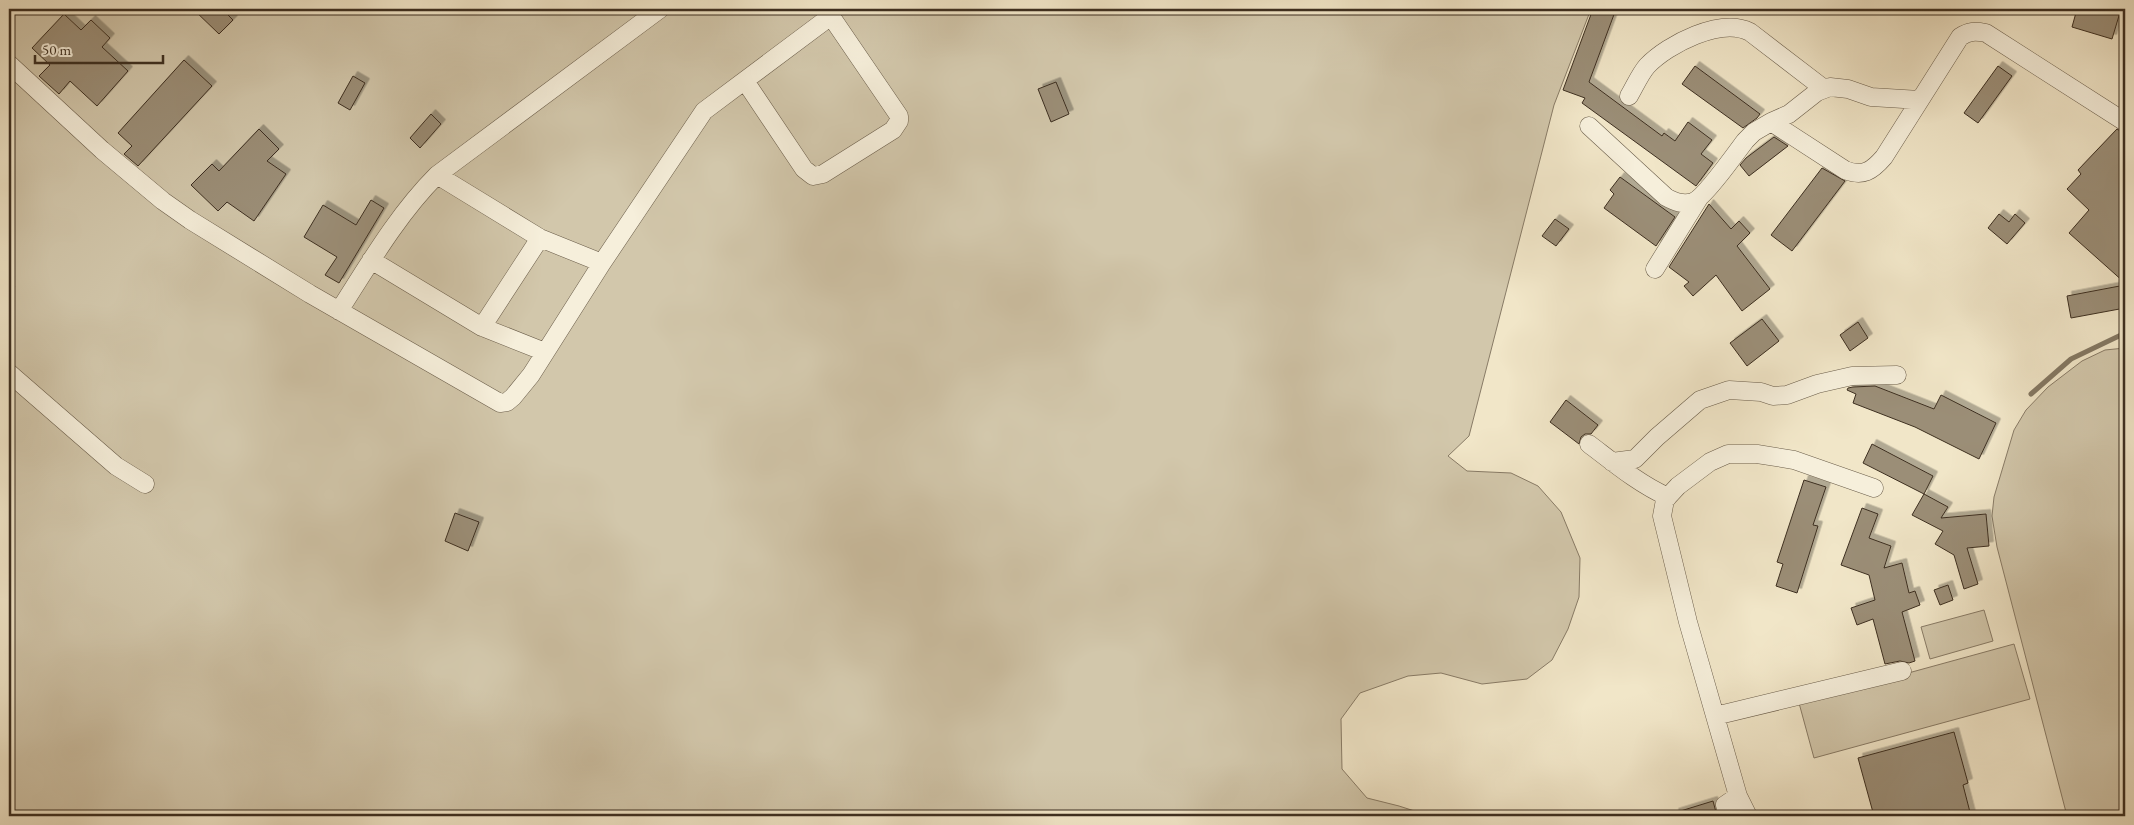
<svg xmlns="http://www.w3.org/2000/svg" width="2134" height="825" font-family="'EB Garamond',serif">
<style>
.green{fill:#d2c7ab;stroke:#887b66}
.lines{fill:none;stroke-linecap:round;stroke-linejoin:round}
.stream{stroke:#847863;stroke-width:5}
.building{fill:#9b8e77;stroke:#3d2f20;filter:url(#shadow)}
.minor-casing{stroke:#6a5d4a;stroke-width:19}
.minor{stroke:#f6efdb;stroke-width:18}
</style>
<defs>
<filter id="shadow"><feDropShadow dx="4.5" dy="-4.5" stdDeviation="0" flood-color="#0004"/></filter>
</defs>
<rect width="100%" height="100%" fill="#f1e6c8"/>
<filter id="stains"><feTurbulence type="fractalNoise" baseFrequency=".004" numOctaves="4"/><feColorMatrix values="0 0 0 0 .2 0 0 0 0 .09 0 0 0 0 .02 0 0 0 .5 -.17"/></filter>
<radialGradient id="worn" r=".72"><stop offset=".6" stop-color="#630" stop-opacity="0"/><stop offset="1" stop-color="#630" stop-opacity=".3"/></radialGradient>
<path class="green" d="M9,9H1591L1554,105L1469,436L1448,456L1467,471L1511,473L1538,486L1561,512L1580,558L1579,597L1568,629L1552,660L1527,679L1482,684L1441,673L1408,676L1360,693L1341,719L1342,769L1367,798L1399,806L1430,816H9V294L15,286L9,280Z
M2125,348V816H2067L1997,547L1992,516L1994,497L2014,430L2026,410L2048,387L2082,361L2105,350Z
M1984,610L1993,641L1930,659L1921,627Z
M2014,644L2030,699L1814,758L1799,703Z"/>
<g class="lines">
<path class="stream" d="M2031,394L2071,359L2121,335H2125"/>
</g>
<path class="building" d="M193,9H222L233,20L219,34Z
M1593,9H1616L1589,82L1662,136L1664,133L1675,141L1688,122L1712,140L1701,154L1713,163L1696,186L1582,103L1585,98L1563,90Z
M2077,9H2121L2112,39L2072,27Z
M64,14L81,30L91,20L110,38L102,47L128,71L97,106L70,81L59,94L39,76L50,65L32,48Z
M184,60L212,86L138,166L124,154L132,146L118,133Z
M1695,66L1760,114L1757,118L1743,128L1682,84Z
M1998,66L2012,76L1978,123L1964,113Z
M353,76L365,83L350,110L338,103Z
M1056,82L1069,114L1051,122L1038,89Z
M431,114L441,124L420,148L410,138Z
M259,129L279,149L267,161L286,174L254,221L227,202L218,211L191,185L212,164L219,171Z
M2117,129L2125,134V283L2069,233L2089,210L2067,189L2081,174L2078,170Z
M1774,137L1788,146L1749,176L1740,165L1746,158Z
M1822,168L1845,181L1792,251L1771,235Z
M1620,177L1675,217L1656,246L1604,208L1614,194L1610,190Z
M371,200L384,208L339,283L325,275L337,257L304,237L323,205L356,225Z
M1709,204L1731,229L1739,221L1750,233L1737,246L1770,289L1742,311L1716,275L1693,296L1684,286L1689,282L1669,267Z
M1999,214L2009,222L2015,214L2025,223L2007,244L1988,228Z
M1555,219L1569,229L1556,246L1542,236Z
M2125,285V308L2071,318L2067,296Z
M1762,319L1779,341L1747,366L1730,343Z
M1858,322L1868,338L1850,351L1840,335Z
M1875,386L1934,409L1941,395L1996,423L1979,459L1915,427L1853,403L1856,394L1847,390L1848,388L1853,387Z
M1566,400L1598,425L1591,434H1585L1581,437L1579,444L1550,422Z
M1872,444L1933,476L1924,494L1863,463Z
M1804,480L1826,487L1813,525L1818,526L1797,593L1776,586L1783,564L1777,562Z
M1924,494L1948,507L1941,518L1986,514L1989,546L1967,548L1978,584L1964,589L1954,555L1935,544L1943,531L1912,515Z
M1862,508L1878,514L1869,538L1891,546L1884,568L1902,563L1909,593L1915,591L1920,605L1902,612L1915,661L1909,663L1900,661L1885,664L1873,619L1857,625L1851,608L1875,600L1869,575L1841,565Z
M455,513L479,522L468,551L445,541Z
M1948,585L1953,600L1940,605L1934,590Z
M1954,732L1968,783L1963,785L1971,816H1874L1858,758Z
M1713,801L1717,816H1675L1674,813Z"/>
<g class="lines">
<defs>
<path id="minor" d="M9,64L102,150L163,201L190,220L310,294L500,403L507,402L513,397L531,375L602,263L704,111L831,16
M745,81L804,169L813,176L823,174L893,130L899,121V116L826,9
M1629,96C1635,86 1640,74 1647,66C1668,44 1721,17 1750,32L1823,88
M1771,122L1789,114L1817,92L1830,87L1848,89L1871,97L1920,100
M1589,126L1666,197C1675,202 1683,205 1693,202C1704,198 1736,153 1745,141L1754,132L1771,122L1845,170C1863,177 1872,171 1884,157L1960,37C1969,31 1975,31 1986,33L2125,122
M437,175L540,238L602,263
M371,260L482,327L545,352
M1655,269L1699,198
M339,311C369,264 398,214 437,175L660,9
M482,327L540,238
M9,373L116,466L145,484
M1589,444C1614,463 1639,484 1668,497
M1612,462L1635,459L1657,437L1700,400L1729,390L1761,392L1773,396L1787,395L1817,384L1852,376L1897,375
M1715,716L1902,671
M1738,796L1688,622L1662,516L1665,500L1678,486L1710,462L1728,454H1757L1794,460L1874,488
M1728,816L1725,805L1738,796L1748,816"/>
</defs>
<use href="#minor" class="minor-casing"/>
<use href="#minor" class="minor"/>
</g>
<rect width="2134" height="825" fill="none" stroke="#f1e6c8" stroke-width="30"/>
<rect x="10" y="10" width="2114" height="805" fill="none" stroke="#3d2f20" stroke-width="2.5"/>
<rect x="15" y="15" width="2104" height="795" fill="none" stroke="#3d2f20"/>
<path d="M35 55v8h128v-8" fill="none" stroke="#3d2f20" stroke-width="2.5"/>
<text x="42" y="55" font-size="15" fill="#3d2f20" stroke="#f6efdb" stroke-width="4" paint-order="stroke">50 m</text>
<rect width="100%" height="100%" filter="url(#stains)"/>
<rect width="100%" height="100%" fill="url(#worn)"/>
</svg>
